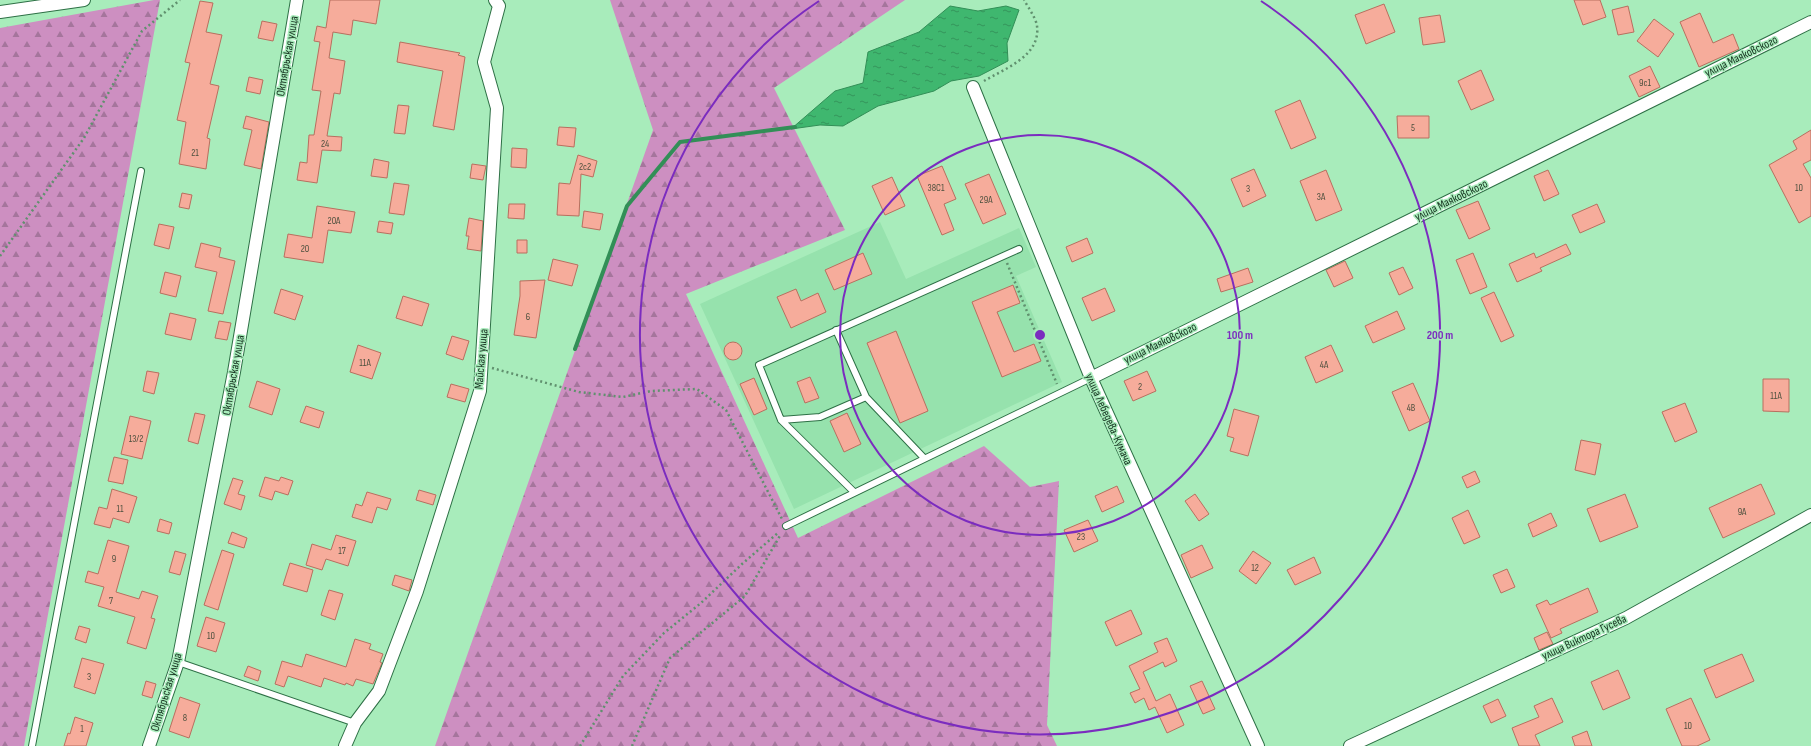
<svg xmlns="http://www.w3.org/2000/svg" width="1811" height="746" font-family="'Sofia Sans Condensed',sans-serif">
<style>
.built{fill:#96e2ad}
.forest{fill:url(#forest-firs)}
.water{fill:url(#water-ripples);stroke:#328f57}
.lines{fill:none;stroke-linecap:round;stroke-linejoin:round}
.stream{stroke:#328f57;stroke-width:4}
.building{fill:#f6ac9b;stroke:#b86f5f}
.lane-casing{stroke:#2e7046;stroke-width:8}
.street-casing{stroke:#2e7046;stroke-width:14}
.path{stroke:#60906e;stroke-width:2.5;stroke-dasharray:2 3;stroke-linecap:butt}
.lane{stroke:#fff;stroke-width:6}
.street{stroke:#fff;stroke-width:12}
.ring{fill:none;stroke:#7b2cbf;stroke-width:2}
.labels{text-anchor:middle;stroke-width:3;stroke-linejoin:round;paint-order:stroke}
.number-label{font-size:10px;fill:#4d503e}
.street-label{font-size:12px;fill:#15311f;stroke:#a8ecbb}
.centre{fill:#7b2cbf;stroke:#a8ecbb;stroke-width:2}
.ring-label{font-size:12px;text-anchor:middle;font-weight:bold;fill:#7b2cbf;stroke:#a8ecbb;stroke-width:3;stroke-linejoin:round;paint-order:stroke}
</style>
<defs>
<pattern id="forest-firs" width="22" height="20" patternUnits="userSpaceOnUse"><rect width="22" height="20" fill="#cd8fc1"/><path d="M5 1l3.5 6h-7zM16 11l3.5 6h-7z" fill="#a5759c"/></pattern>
<pattern id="water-ripples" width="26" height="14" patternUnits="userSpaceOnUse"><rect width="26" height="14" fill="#3fb76f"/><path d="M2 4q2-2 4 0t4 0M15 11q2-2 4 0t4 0" fill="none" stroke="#34955b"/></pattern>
</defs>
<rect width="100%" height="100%" fill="#a8ecbb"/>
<path class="built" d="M880,222L906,279L1019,228L1036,267L1016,276L1062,382L794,509L700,304Z"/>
<path class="forest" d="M154,0H160L24,746H0V28Z
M610,0H905L774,88L845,230L686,294L798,538L984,446L1030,487L1059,481L1047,725L1057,746H435L653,130Z"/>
<path class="water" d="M950,6L978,11L1006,6L1019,10L1007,43L1008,61L979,76L951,81L934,91L878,106L843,126L820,125L791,129L835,91L863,83L868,52L919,32Z"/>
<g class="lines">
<path class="stream" d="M575,349L627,206L680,142L795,127"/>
</g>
<path class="building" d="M330,0H380L376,24L353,20L351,35L333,32L329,58L345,61L340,94L334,93L327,136L342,137L341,151L322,150L317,183L297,180L300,162L307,163L309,135H314L321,91L312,90L320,42L314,41L317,26L326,28Z
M1574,0H1600L1606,17L1583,25Z
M200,1L213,3L206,32L222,35L210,84L219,86L207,138L210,139L206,169L179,164L186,122L177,120L190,63L185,62Z
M1384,4L1395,32L1366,44L1355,15Z
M1628,6L1634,32L1618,35L1612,10Z
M1700,13L1713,43L1733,34L1739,49L1699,67L1680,22Z
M1440,15L1445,42L1423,45L1419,18Z
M1654,19L1674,34L1658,57L1637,41Z
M262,21L277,24L273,41L258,38Z
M400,42L460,53L458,55L465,57L454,130L433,126L443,71L397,62Z
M1650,66L1660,87L1639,97L1629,76Z
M1481,70L1494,100L1471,110L1458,81Z
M249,77L263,80L260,94L246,91Z
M1300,100L1316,138L1291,149L1275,111Z
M398,105L409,106L405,134L394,133Z
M246,116L269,122L261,169L244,165L252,130L243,128Z
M1397,116H1429V138H1398Z
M559,127L576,128L574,147L557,145Z
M1811,130V160L1803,164L1811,178V216L1799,223L1769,165L1797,149L1793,141Z
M512,148L527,149L526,168L511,167Z
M578,155L597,161L593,177L581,174L579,216L557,215L559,183L570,184Z
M374,159L389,162L387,178L371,176Z
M472,164L486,166L483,180L470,178Z
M942,166L956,199L944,204L954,230L942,235L917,176Z
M1254,169L1266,196L1243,207L1231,179Z
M1326,170L1342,210L1316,221L1300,181Z
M1548,170L1559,194L1544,201L1534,176Z
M989,174L1006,214L983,224L965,184Z
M892,177L905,206L885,215L872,186Z
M394,183L409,185L404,215L389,213Z
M182,193L192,195L189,209L179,207Z
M1478,201L1490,229L1469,239L1456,210Z
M509,204H525L524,219L508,218Z
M1597,204L1605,222L1580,233L1572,215Z
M317,206L355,212L351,233L328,230L323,263L284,257L288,234L312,238Z
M584,211L603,214L600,230L582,227Z
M469,218L483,221L481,251L467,249L469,236H466Z
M379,221L393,223L391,234L377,232Z
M159,224L174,227L169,249L154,245Z
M1087,238L1093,253L1072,262L1066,247Z
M517,240H527V253H517Z
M201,243L221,248L219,257L235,261L223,314L208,311L217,272L195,267Z
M1566,244L1571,254L1540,268L1542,271L1517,282L1509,264L1534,253L1536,258Z
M863,253L872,274L834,290L825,270Z
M1473,253L1487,287L1470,294L1456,260Z
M553,259L578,265L572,286L548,280Z
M1345,261L1353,278L1334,287L1326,270Z
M1403,267L1413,288L1399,295L1389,273Z
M1248,268L1253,282L1221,292L1217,279Z
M165,272L181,276L176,297L160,293Z
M545,280L536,338L514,335L520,296V281Z
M1013,285L1020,303L997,312L1014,352L1034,344L1041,361L1002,377L972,302Z
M1105,288L1115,311L1092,321L1082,298Z
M281,289L303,296L295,320L274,313Z
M796,289L801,301L818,293L826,312L791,328L777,297Z
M1494,292L1514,336L1501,342L1481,298Z
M403,296L429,304L422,326L396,318Z
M1397,311L1405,329L1373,343L1365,326Z
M170,313L196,319L191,340L165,334Z
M219,321L231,323L227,340L215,338Z
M896,331L928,411L900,423L867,343Z
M452,336L469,341L463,360L446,354Z
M724 351a9 9 0 1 1 18 0a9 9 0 1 1-18 0Z
M358,345L381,353L372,379L350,372Z
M1331,345L1343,371L1316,383L1305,357Z
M147,371L159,373L154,394L143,391Z
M1147,371L1156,391L1133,401L1124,381Z
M810,377L819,398L805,403L797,382Z
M754,378L767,409L754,415L740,384Z
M1763,379H1789V412L1763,411Z
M257,381L280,389L272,415L249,407Z
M1413,383L1430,421L1409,431L1392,392Z
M451,384L469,389L465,402L447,397Z
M1685,403L1697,432L1675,442L1662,412Z
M306,406L324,412L319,428L300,422Z
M1234,409L1259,416L1248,456L1230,451L1234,438L1227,436Z
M195,413L205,415L198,444L188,441Z
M847,413L861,444L844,452L830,421Z
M130,416L151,421L142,459L121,454Z
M1581,440L1601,444L1595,475L1575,470Z
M114,457L128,460L123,484L108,481Z
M1475,471L1480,482L1467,488L1462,477Z
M265,477L279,481L281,477L293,481L288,495L275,491L272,500L259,496Z
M233,478L243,481L238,494L245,496L241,510L224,504Z
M1761,484L1775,514L1723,538L1709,508Z
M1117,486L1124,502L1102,512L1095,496Z
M112,489L137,497L129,523L113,518L110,528L94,524L99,507L107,509Z
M419,490L436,495L433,505L416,500Z
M367,492L391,499L387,510L377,507L372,523L352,517L356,504L362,506Z
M1195,494L1209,514L1199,521L1185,501Z
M1625,494L1638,527L1600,542L1587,509Z
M1468,510L1480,537L1464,544L1452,518Z
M1551,513L1557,526L1533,537L1528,524Z
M160,519L172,523L169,534L157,531Z
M1088,520L1098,541L1074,552L1064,530Z
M232,532L247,538L244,548L228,543Z
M336,535L356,541L348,566L326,559L322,570L306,565L312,544L331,550Z
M108,540L129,546L116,592L139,599L142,591L158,596L151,618L155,619L146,649L127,643L135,617L98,606L104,587L85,582L88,571L98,574Z
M1202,545L1213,568L1191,578L1181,555Z
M222,550L234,554L218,610L204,605Z
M175,551L186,554L180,575L169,572Z
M1253,551L1271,563L1256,584L1239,571Z
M1314,557L1321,573L1295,585L1287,570Z
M290,563L313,570L307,592L283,585Z
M1507,569L1515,587L1501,593L1493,575Z
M395,575L412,580L409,591L392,585Z
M1588,588L1598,612L1560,629L1562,633L1551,638L1536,605L1547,600L1550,605Z
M329,590L343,594L335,620L321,615Z
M1131,610L1142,634L1116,646L1105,622Z
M206,617L225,623L216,652L197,646Z
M79,626L90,629L86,643L75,639Z
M1547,632L1553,644L1539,650L1534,638Z
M1167,638L1177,661L1165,667L1163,662L1143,672L1156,701L1170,694L1184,725L1167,733L1155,707L1149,710L1144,698L1135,703L1130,693L1140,689L1129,666L1158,652L1154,643Z
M355,639L371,644L369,649L383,654L380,662L382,663L373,684L356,679L353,686L346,683L345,685L324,678L321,687L288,676L284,687L275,684L282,661L302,667L306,654L346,667Z
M1742,654L1754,681L1716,698L1704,670Z
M82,658L104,664L95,694L74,687Z
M248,666L261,671L258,681L244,676Z
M1618,670L1630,698L1603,710L1591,682Z
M146,681L156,684L152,698L142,695Z
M1202,681L1215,709L1203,714L1190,686Z
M180,697L200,704L189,738L169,731Z
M1552,698L1563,722L1535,735L1540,746H1519L1512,728L1539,717L1534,706Z
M1691,698L1710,740L1697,746H1682L1666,709Z
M1498,699L1506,716L1491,723L1483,706Z
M75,717L93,723L86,746H64L68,733L70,734Z
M1587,731L1592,746H1575L1572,737Z"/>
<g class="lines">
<defs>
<path id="lane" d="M836,330L866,397L924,458
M781,420L820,417L866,397
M854,492L781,420L759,365L1019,249
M786,526L1091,378
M178,662L355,723
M32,746L141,171"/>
<path id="street" d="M0,12L84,0
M973,87L1091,378L1258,746
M1091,378L1811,22
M149,746L178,662L234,372L297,0
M345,746L355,723L379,691L417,591L480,391L497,108L484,62L499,6L495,0
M1350,746L1626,618L1811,515"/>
</defs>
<use href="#lane" class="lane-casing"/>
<use href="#street" class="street-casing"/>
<path class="path" d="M984,81C1004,69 1041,56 1037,26C1036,18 1028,7 1024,0
M0,256L84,138L142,31L180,0
M1007,263L1057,384
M492,368L579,392L623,397L651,391L697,389L726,410L782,519
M580,746L623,676L664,633L701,603L742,564L779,532
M632,746L670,658L745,596L781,534"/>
<use href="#lane" class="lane"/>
<use href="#street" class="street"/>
</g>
<g class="ring">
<circle cx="1040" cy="335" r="200"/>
<path d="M1261 1A400 400 0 1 1 819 1"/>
</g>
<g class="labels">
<g class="number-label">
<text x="1645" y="86">9с1</text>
<text x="1413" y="131">5</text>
<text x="325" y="147">24</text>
<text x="195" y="156">21</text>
<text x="585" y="170">2с2</text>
<text x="936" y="191">38С1</text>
<text x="1799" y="191">10</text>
<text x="1248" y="192">3</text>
<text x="1321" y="200">3А</text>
<text x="986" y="203">29А</text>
<text x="334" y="224">20А</text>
<text x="305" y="252">20</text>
<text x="528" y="320">6</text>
<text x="365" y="366">11А</text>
<text x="1324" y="368">4А</text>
<text x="1140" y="390">2</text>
<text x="1776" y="399">11А</text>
<text x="1411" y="411">4В</text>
<text x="136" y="442">13/2</text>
<text x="120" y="512">11</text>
<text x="1742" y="515">9А</text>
<text x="1081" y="540">23</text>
<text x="342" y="554">17</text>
<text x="114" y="562">9</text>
<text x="1255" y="571">12</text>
<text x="111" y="604">7</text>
<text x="211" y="639">10</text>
<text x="89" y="680">3</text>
<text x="185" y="721">8</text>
<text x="1688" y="729">10</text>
<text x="82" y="732">1</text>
</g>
<g class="street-label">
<text transform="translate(287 56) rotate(-80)" y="4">Октябрьская улица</text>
<text transform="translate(1741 56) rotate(-26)" y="4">улица Маяковского</text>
<text transform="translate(1451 200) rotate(-26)" y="4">улица Маяковского</text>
<text transform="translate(1160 343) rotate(-26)" y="4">улица Маяковского</text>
<text transform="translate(481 359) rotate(-85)" y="4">Майская улица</text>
<text transform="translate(233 375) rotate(-80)" y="4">Октябрьская улица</text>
<text transform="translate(1109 419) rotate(66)" y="4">улица Лебедева-Кумача</text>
<text transform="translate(1584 637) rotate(-25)" y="4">улица Виктора Гусева</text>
<text transform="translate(166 692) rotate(-73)" y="4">Октябрьская улица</text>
</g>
</g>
<circle cx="1040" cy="335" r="6" class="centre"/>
<g class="ring-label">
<text x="1240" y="339">100 m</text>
<text x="1440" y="339">200 m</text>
</g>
</svg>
